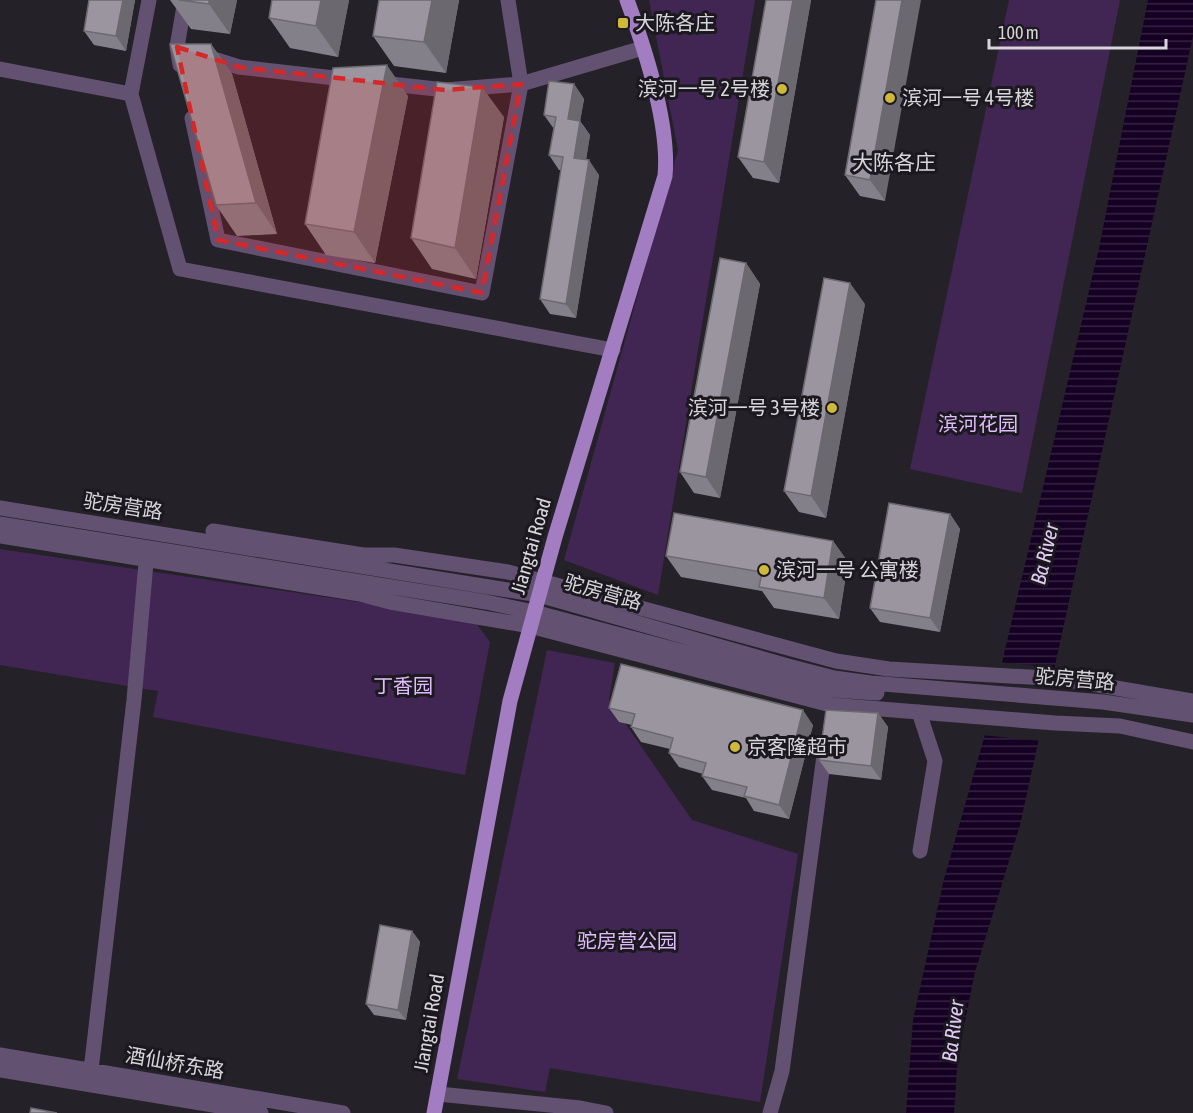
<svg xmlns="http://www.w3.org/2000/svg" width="1193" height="1113" font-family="'Asap Condensed','Noto Sans SC',sans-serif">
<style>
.green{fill:#412654}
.water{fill:url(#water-rules)}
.pier{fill:#252129}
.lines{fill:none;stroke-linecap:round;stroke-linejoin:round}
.minor{stroke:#635172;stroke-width:15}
.major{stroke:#a37dc1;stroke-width:15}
.wall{fill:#848089}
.shaded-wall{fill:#6c686f}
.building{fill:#9a959f;stroke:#6c686f;stroke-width:1.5}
.marked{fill:#d62828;fill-opacity:0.2;stroke:#d62828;stroke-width:4.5;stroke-dasharray:12 8;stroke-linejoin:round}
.poi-dot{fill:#ceb938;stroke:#1c181f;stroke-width:2}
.labels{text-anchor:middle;stroke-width:6;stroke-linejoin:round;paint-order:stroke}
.poi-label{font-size:20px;fill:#d9d6db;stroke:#1c181f;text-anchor:start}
.park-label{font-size:20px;fill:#debbfa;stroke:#1c181f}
.street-label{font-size:20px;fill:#d9d6db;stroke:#1c181f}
.neighbourhood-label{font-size:21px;fill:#d9d6db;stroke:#1c181f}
.water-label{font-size:21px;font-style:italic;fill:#e1caf4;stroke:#1c181f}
</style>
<defs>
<pattern id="water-rules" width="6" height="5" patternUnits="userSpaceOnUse" patternTransform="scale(1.5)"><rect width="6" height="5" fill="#150023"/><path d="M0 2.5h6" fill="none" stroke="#362442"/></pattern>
</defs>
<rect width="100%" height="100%" fill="#252129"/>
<path class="green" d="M649,0H755L658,595L564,560L678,150Z
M1009,0H1120L1022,493L910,469Z
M0,549L473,619L490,642L465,775L153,717L158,691L0,665Z
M547,650L615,663L609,700L692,820L798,854L760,1102L550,1068L545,1092L457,1079Z"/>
<path class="water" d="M1148,0H1193V36L1020,825L975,972L958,1055L954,1113H906L913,1020L944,879L986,731L1099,248Z"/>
<path class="pier" d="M999,662L1058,668L1041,741L981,735Z"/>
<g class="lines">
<path class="minor" d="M149,0L131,94L180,269L613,350
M204,56L239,67L352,80
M180,65L177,47L185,0
M0,69L131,94
M382,83L445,90L521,84L643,48
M192,118L218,240L482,293L521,84L508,0
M0,508L539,595L788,666L834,678L871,683L1103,702L1193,715
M0,524L486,602L534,612L777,677L833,690L877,693
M213,531L363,555H394L508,572L836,661L889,669L1063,679L1193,701
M0,536L360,594L390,602L530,626L831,705L1055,723L1120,726L1193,742
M919,712L935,761L920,851
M0,1055L343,1113
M0,1070L261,1113
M91,1070L134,700L147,551
M438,1094L580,1108L606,1113
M770,1113L782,1071L825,748"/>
<path class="major" d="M434,1113L510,701L555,537L665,176C670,124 645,49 627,0"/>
</g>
<path class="wall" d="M89,0H135L126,51L94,45L84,31Z
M170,0H237L230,34L191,29Z
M349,0L338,57L290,48L269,18Z
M379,0H459L446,73L394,66L373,36Z
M766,0H811L779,183L753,178L738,157Z
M876,0L885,201L860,196L845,175Z
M211,44L232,74L277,234L237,236L216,205Z
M574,84L584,99L580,121L590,135L586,160L599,175L576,318L550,314L540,299L561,170H559L549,155L554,129L544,115Z
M408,96L375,263L326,255L305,224Z
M504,117L476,279L432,269L411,238Z
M746,263L760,284L720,498L694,493L680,472Z
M865,304L826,518L799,512L784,491Z
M950,514L960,529L940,632L880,622L870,608Z
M833,541L848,562L839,619L774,608L762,591L681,577L666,556Z
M609,708L813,725L789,819L754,811L746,798L712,790L702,776L703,774L679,767L669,753L670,749L641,742L631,727L632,725L619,722Z
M878,713L888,727L881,780L829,774L819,760Z
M412,931L420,942L406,1020L374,1015L366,1004Z"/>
<path class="shaded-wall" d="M123,0H135L126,51L116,36Z
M209,0H237L230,34L209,4Z
M321,0H349L338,57L316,26Z
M432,0H459L446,73L424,42Z
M793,0H811L779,183L764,162Z
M902,0H921L885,201L870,180Z
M211,44L232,74L277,234L256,203Z
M387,65L408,96L375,263L354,232Z
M574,84L584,99L578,133L568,119Z
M482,87L504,117L476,279L455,248Z
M580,121L590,135L584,172L574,158Z
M589,160L599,175L576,318L566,304Z
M746,263L760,284L720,498L706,477Z
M850,283L865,304L826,518L811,496Z
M950,514L960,529L940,632L930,618Z
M833,541L848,562L839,619L824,598Z
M803,710L813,725L789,819L779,805Z
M878,713L888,727L881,780L871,766Z
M412,931L420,942L406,1020L398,1010Z"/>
<path class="building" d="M89,0H123L116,36L84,31Z
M179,0H209V4Z
M272,0H321L316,26L269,18Z
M379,0H432L424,42L373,36Z
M766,0H793L764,162L738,157Z
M876,0H902L870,180L845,175Z
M170,44H211L256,203L216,205Z
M387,65L354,232L305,224L333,68Z
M549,81L574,84L568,119L580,121L574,158L589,160L566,304L540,299L563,157L549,155L556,117L544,115Z
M437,82L482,87L455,248L411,238Z
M720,258L746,263L706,477L680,472Z
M824,278L850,283L811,496L784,491Z
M889,503L950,514L930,618L870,608Z
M674,513L833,541L824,598L759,587L762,572L666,556Z
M621,664L803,710L779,805L744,796L747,787L702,776L706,763L669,753L673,738L631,727L635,714L609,708Z
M826,710L878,713L871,766L819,760Z
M380,925L412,931L398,1010L366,1004Z
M31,1108L57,1113H30Z"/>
<path class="marked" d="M177,47L239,67L445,90L521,84L482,293L218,240Z"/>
<g class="poi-dot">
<rect x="617" y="17" width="12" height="12" rx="3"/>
<circle cx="782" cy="89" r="6"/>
<circle cx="890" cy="98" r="6"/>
<circle cx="832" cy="408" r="6"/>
<circle cx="764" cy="570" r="6"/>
<circle cx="735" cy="747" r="6"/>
</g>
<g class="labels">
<g class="poi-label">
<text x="635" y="30">大陈各庄</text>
<text x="770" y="96" text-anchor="end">滨河一号 2号楼</text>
<text x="902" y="105">滨河一号 4号楼</text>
<text x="820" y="415" text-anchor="end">滨河一号 3号楼</text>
<text x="776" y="577">滨河一号 公寓楼</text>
<text x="747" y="754">京客隆超市</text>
</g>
<g class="park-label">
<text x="978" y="431">滨河花园</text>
<text x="403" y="693">丁香园</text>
<text x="627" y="948">驼房营公园</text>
</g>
<g class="street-label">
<text transform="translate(123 506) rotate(9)" y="7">驼房营路</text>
<text transform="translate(531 546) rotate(-74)" y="7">Jiangtai Road</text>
<text transform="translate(603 592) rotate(16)" y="7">驼房营路</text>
<text transform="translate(1075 679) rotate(5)" y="7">驼房营路</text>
<text transform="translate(429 1023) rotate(-80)" y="7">Jiangtai Road</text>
<text transform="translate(175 1063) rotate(10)" y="7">酒仙桥东路</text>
</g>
<g class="neighbourhood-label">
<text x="894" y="170">大陈各庄</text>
</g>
<g class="water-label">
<text transform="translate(1045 554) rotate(-77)" y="7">Ba River</text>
<text transform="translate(953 1031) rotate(-83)" y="7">Ba River</text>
</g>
</g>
<path d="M989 39v9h177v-9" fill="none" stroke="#d9d6db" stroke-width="3"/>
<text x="998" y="39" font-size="18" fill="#d9d6db" stroke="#1c181f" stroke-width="4.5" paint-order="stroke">100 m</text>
</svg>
